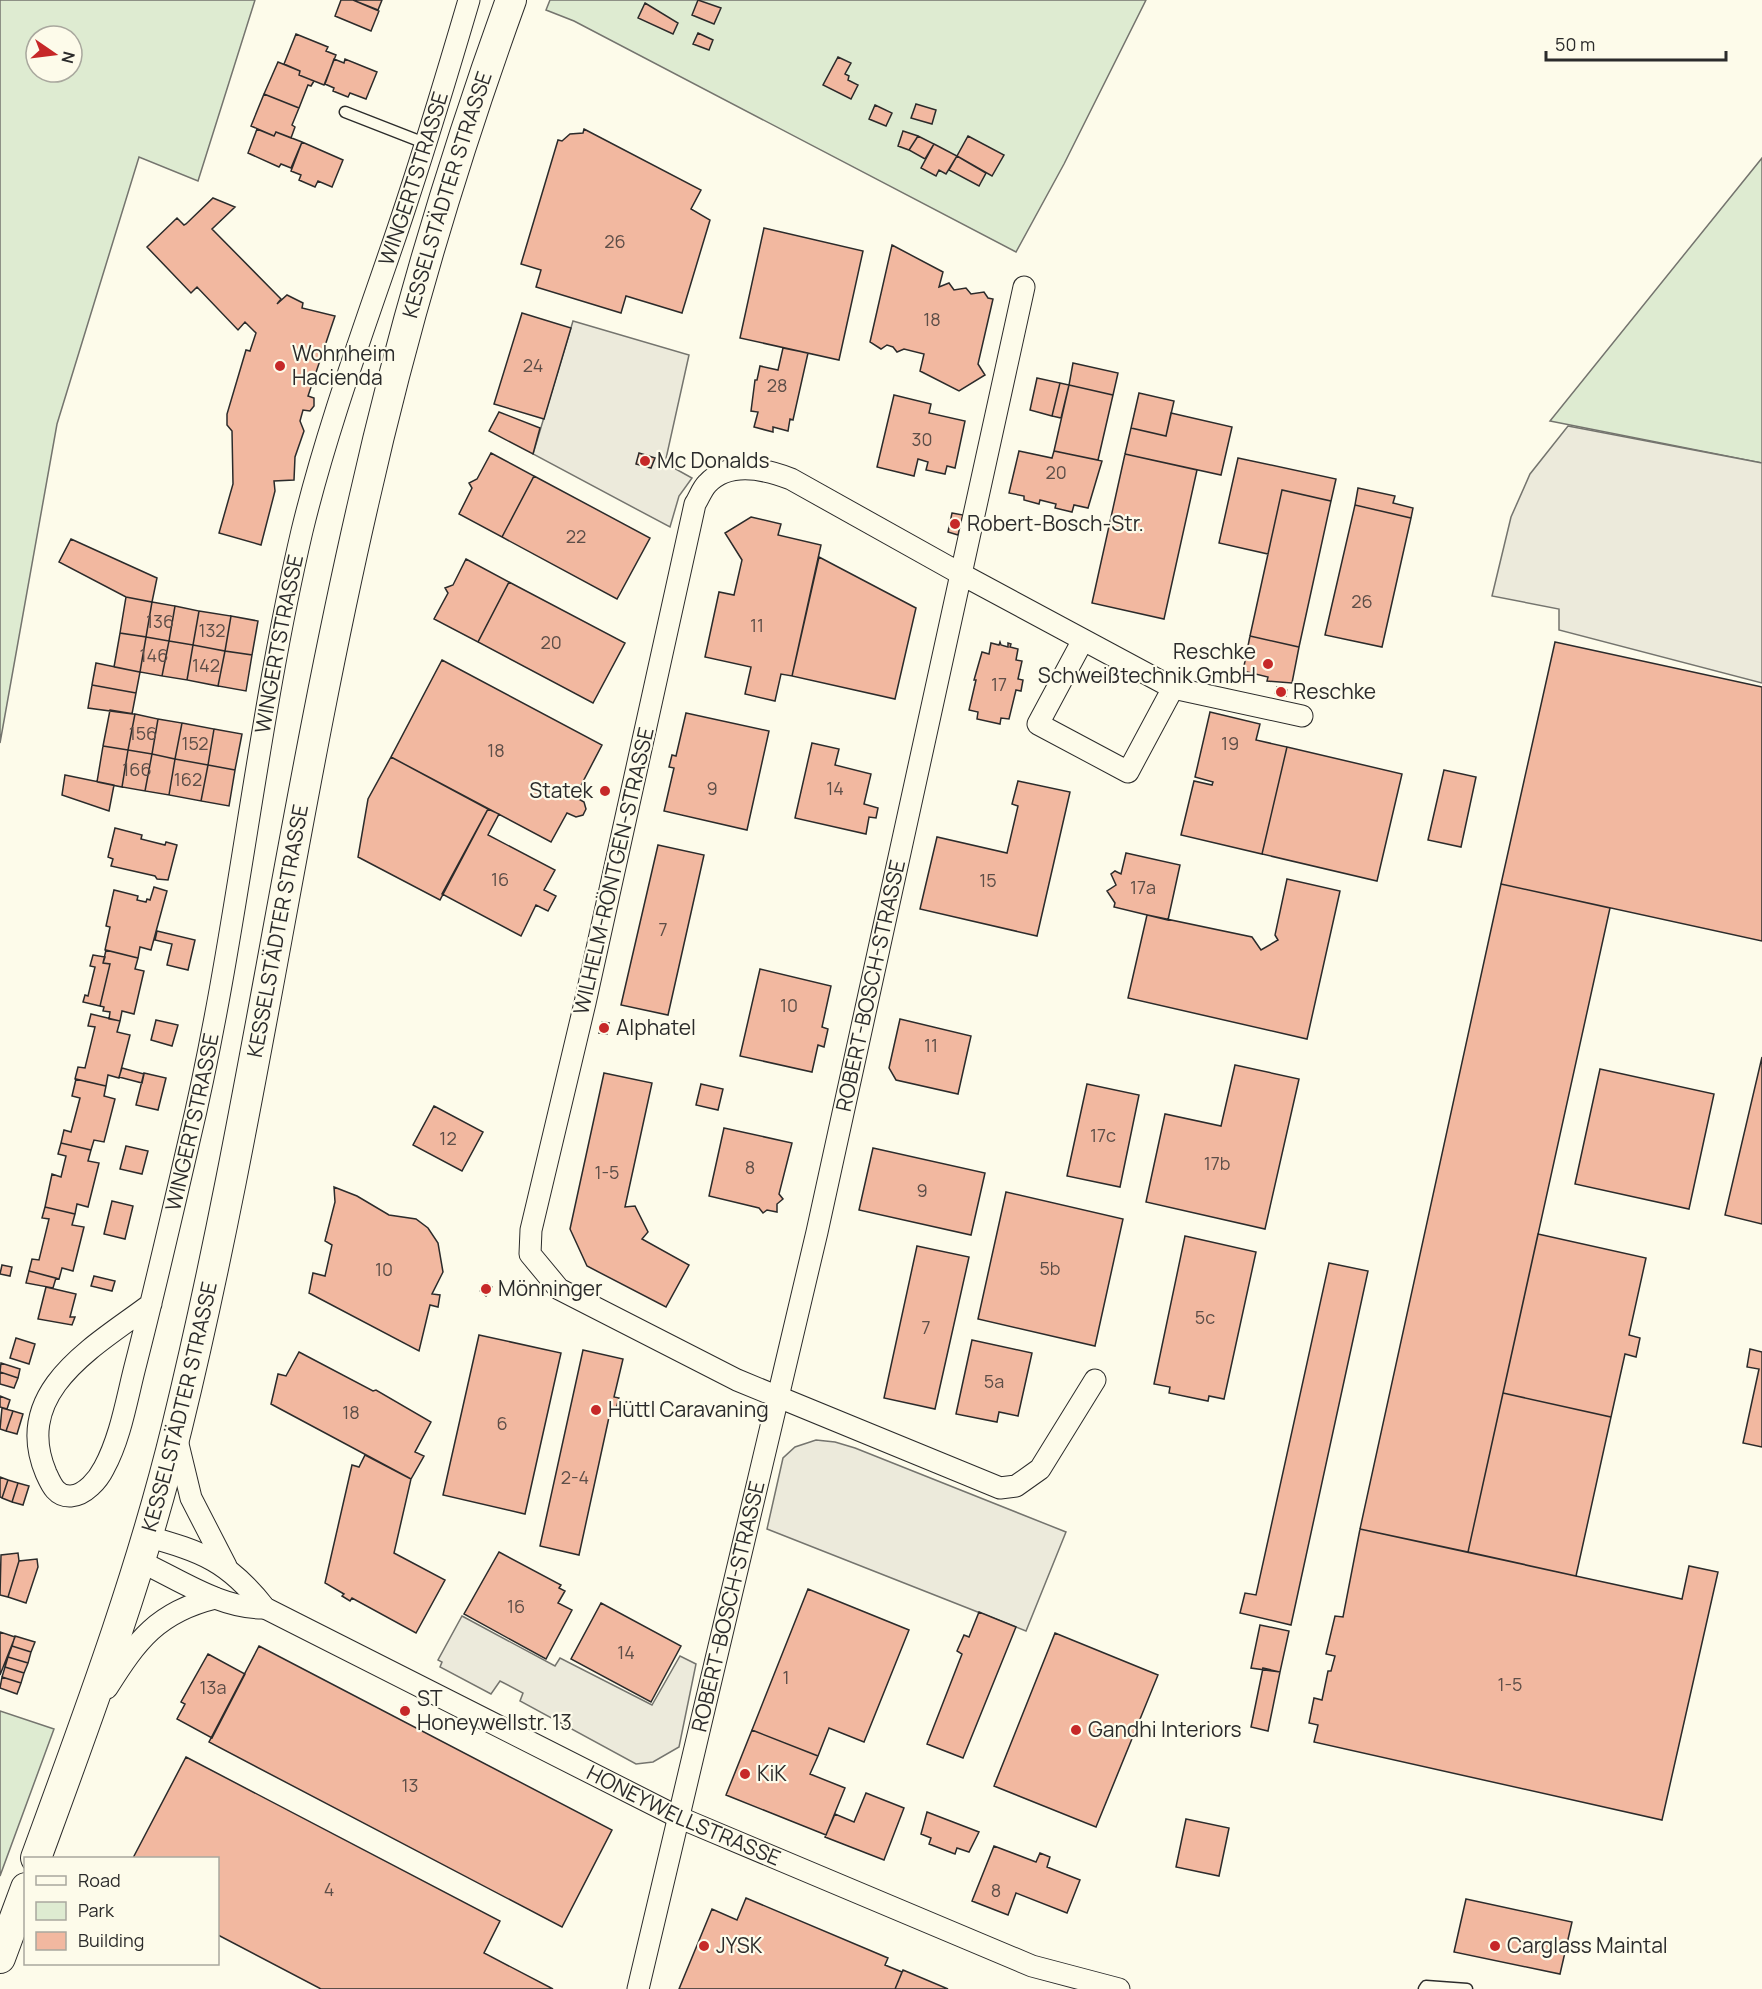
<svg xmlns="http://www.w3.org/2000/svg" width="1762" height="1989" font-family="Manrope,sans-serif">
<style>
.green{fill:#deebd1;stroke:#74746e;stroke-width:1.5;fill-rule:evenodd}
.parking{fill:#eceadb;stroke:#74746e;stroke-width:1.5}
.building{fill:#f2b8a0;stroke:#2b2b2b;stroke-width:1.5}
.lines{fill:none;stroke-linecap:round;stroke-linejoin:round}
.lane-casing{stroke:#2b2b2b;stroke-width:13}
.street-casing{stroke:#2b2b2b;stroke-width:23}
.secondary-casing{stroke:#2b2b2b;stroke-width:32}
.lane{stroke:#fdfbea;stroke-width:10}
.street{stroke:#fdfbea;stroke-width:21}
.secondary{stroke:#fdfbea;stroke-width:30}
.poi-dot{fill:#c62828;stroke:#fdfbea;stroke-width:2}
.labels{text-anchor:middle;stroke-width:4.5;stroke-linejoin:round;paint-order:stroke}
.number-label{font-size:18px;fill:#5d4e48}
.street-label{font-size:21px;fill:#2b2b2b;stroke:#fdfbea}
.poi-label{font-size:21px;fill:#2b2b2b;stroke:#fdfbea;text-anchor:start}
</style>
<rect width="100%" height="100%" fill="#fdfbea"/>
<path class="green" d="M0,0H255L198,181L139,157L57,424L0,743ZM36,36H72V72H36Z
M550,0H1146L1064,164L1016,252L574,21L546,10Z
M1762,158V463L1550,421Z
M0,1711L54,1729L0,1876Z"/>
<path class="parking" d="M573,321L689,355L665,463L692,478L679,496L670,527L533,454Z
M1568,426L1762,463V683L1559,630V609L1492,596L1511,517L1530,474Z
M816,1440L835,1442L855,1448L1066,1532L1026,1631L767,1529L783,1458L795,1447Z
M462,1616L555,1666L560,1658L652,1705L680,1656L696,1664L679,1747L653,1762L636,1764L520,1701L523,1693L500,1681L491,1694L440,1667L442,1662L438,1660Z"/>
<path class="building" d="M341,0H353L379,11L371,31L335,16Z
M353,0H382L378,10Z
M698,0L721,8L714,24L692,15Z
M645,3L678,23L673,34L638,18Z
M698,33L713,40L709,50L693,44Z
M296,34L328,47L326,51L336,55L324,85L299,75L300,71L284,64Z
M838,57L851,63L845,74L849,76L848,80L858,85L851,99L823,85Z
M334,59L344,63L345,59L377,72L366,99L350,93L348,97L333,91L334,88L325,84Z
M278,62L300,71L299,75L314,81L311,86L308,85L299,108L264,94Z
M264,94L299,108L292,125L295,127L291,138L276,132L274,136L251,126Z
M916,104L936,110L932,124L911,118Z
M875,105L892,113L886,126L869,119Z
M257,129L274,136L276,132L302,142L291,168L281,164L279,167L248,153Z
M584,129L701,190L691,209L710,220L682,313L626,296L621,313L536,287L541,270L521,264L558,140L562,141L570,134L583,133Z
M903,131L918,136L909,150L898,146Z
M918,136L934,144L925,159L909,150Z
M968,136L1004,155L992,176L957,156Z
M302,142L343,160L332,187L318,181L315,187L299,180L301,175L291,171Z
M934,144L957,156L946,174L939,170L936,176L921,168Z
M957,156L986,173L979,186L949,170Z
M213,198L235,207L212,229L281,299L277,304L287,295L303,303L302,308L335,316L308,396L314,398V406L310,411L303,410L300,421L304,431L295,457L294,480L274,481L275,491L261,545L219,533L233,484L232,431L227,425V414L246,350L250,351L256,333L245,322L238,330L197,287L191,293L147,247L177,218L184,225L186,224Z
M764,228L863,251L839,360L740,338Z
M892,245L943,272L939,287L949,283L954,290L966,288L971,294L984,292L988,298L993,299L978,364L985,375L959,391L920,371L924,354L904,349L897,352L893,347L887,345L881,349L870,342Z
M522,313L571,328L544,419L494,404Z
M783,348L808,353L793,420L790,419L788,431L773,427V432L754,427L758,412L751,411L755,380H757L760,366L778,370Z
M1073,363L1118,373L1113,395L1069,385Z
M1037,378L1060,383L1052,416L1030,410Z
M1060,383L1069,385L1061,418L1052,416Z
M1069,385L1113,395L1098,460L1054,451Z
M1139,393L1174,401L1166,436L1131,428Z
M894,395L931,404L929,413L965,421L955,468L947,466L945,474L926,470L928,462L918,459L914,476L877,467Z
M499,412L540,428L533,454L489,431Z
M1171,413L1232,427L1221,475L1125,454L1131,428L1166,436Z
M1019,451L1052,458L1054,451L1102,461L1088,508L1074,505L1072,512L1055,508L1056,504L1040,500L1039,504L1024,500V496L1009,493Z
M491,453L534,476L502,537L459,514L472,488L469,483L477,479Z
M639,453L655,458L651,468L636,464Z
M1125,454L1197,470L1164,619L1092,603Z
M1238,458L1336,479L1331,501L1282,490L1268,554L1219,543Z
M534,476L650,538L617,599L502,537Z
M1358,488L1395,496L1393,503L1413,508L1411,518L1355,505Z
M1282,490L1331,501L1299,647L1250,636Z
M1355,505L1411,518L1382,647L1325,635Z
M952,513L963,515L958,535L948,532Z
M751,517L781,524L778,535L821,545L792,676L781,674L775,701L745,694L751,667L705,657L719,592L734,595L742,560L725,533Z
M71,539L157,578L152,602L126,597L59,562Z
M819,557L916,608L895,699L792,676Z
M466,559L509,582L478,642L434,619L448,593L445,588L453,585Z
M509,582L625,643L593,703L478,642Z
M126,597L152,602L146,637L120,633Z
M152,602L175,606L169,641L146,637Z
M175,606L199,611L193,645L169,641Z
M199,611L231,616L225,651L193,645Z
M231,616L258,621L252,655L225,651Z
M120,633L146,637L140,672L114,667Z
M1250,636L1299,647L1292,683L1267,681L1268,677L1243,671Z
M146,637L169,641L162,676L140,672Z
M169,641L193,645L187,680L162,676Z
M1000,642L1001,645L1008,647V643L1011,644L1010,647L1018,649L1016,660L1022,661L1018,679L1023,680L1021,691L1016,690L1009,719L1001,718L1000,724L977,719L978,712L969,710L976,680H974L982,652L989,654L991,643L999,645Z
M1555,642L1762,687V941L1501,884Z
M193,645L225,651L218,686L187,680Z
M225,651L252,655L246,691L218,686Z
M442,660L602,745L575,797L584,802L586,809L583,815L576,817L567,813L551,842L391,757Z
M96,663L140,672L136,693L92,685Z
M92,685L136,693L132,714L88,708Z
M1277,687L1287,690L1286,696L1275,693Z
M110,710L135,714L128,750L103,746Z
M1210,712L1260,724L1256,740L1287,747L1262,854L1181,835L1194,781L1212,785L1213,782L1195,777Z
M686,713L769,731L747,830L664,811L674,768L669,767L672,755L676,756Z
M135,714L158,719L152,754L128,750Z
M158,719L182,723L175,759L152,754Z
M182,723L214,729L208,765L175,759Z
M214,729L242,734L235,770L208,765Z
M812,743L839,749L835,765L871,774L864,804L878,808L876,818L869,817L866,834L795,818Z
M103,746L128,750L122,787L97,782Z
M1287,747L1402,774L1377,881L1262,854Z
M128,750L152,754L145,791L122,787Z
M152,754L175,759L169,795L145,791Z
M391,757L488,809L440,900L358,857L368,799Z
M175,759L208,765L201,801L169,795Z
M208,765L235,770L229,806L201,801Z
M1444,770L1476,777L1461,847L1428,840Z
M65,775L114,785L109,811L62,795Z
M1018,781L1070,792L1037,936L920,909L937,837L1007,853L1018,806L1012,804Z
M488,809L499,814L488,835L555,870L544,890L556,896L548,911L536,905L521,936L442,894Z
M115,828L142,835L141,839L165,845L166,842L177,845L168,880L157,879L155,876L111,866L113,859L108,857Z
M658,845L704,855L668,1015L621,1005Z
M1126,853L1180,865L1168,920L1114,907L1115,903L1107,891L1116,885L1111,874L1115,871L1121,874Z
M1287,879L1340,891L1307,1039L1128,998L1147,915L1252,937L1261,950L1278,940L1275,935Z
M1501,884L1610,908L1468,1552L1360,1529Z
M154,887L167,891L151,950L140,947L138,958L105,950L110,927L106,926L114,890L138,896L137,900L146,902L147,899L150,900Z
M157,931L195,940L188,970L167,965L172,944L155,940Z
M106,950L138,958L135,969L144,971L134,1014L122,1011L120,1021L109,1019L110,1012L103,1011L104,1007L100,1006L110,964L103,963Z
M93,955L105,957L103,963L110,964L100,1006L83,1002L85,995L88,996L95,967L90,966Z
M760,969L831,986L822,1027L828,1029L824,1047L818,1045L812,1072L740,1056Z
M91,1014L120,1021L117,1032L130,1035L119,1078L108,1075L106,1086L75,1079L78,1067L85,1068L95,1027L88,1026Z
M900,1019L971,1036L958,1094L896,1080L889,1068Z
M156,1020L178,1025L172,1046L151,1040Z
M602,1022L609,1023L607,1034L599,1033Z
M1762,1057V1224L1725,1215Z
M1235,1065L1299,1079L1265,1229L1146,1202L1165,1114L1221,1126Z
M122,1068L144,1074L142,1083L119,1077Z
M1600,1069L1714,1094L1689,1209L1575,1184Z
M144,1073L166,1078L158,1110L136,1105Z
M604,1073L652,1083L625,1207L635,1206L648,1232L642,1239L689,1265L666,1307L587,1266L570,1229Z
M76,1079L106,1086L104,1096L115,1099L104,1142L94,1140L91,1150L61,1143L64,1130L71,1132L80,1098L72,1096Z
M701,1084L723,1089L718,1110L696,1105Z
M1087,1084L1139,1095L1120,1187L1067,1176Z
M434,1106L483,1132L462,1171L413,1145Z
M724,1128L792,1143L779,1194L783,1199L777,1204V1212L767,1210L763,1213L759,1208L709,1196Z
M61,1143L91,1150L88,1161L99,1163L88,1207L77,1204L75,1214L45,1207L52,1174L61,1177L66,1156L58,1154Z
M126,1146L148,1151L142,1174L120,1169Z
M873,1148L985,1173L971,1235L859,1210Z
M334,1187L357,1196L389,1215L416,1219L428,1228L438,1243L443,1272L432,1294L440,1295L438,1307L430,1305L419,1351L309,1293L313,1273L325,1276L332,1245L325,1241L335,1202Z
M1006,1192L1123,1219L1095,1346L978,1319Z
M112,1201L133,1206L125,1239L104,1234Z
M45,1207L75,1214L72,1225L84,1227L73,1271L62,1268L59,1279L29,1271L32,1259L39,1260L49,1219L42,1218Z
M1538,1234L1646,1258L1629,1335L1640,1338L1636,1357L1625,1354L1611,1417L1503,1393Z
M1185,1236L1256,1252L1224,1399L1209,1396L1208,1401L1169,1393L1170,1387L1154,1384Z
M917,1246L969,1257L935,1409L884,1398Z
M1329,1263L1368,1271L1291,1625L1240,1613L1245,1593L1256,1595Z
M2,1265L12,1267L10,1276L0,1274Z
M29,1271L56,1278L53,1288L26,1283Z
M94,1276L115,1281L112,1291L91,1286Z
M487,1283L492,1287L486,1296L480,1291Z
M46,1287L76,1294L70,1317H75L72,1325L38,1319Z
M479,1335L561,1353L525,1514L443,1495Z
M16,1338L35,1344L29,1364L10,1358Z
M972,1340L1032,1353L1018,1416L999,1412L997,1422L956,1414Z
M1750,1349L1762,1352V1447L1743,1443L1759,1369L1747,1367Z
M583,1350L623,1359L614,1397L619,1398L616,1409L611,1408L579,1555L540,1546Z
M299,1352L373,1391L376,1390L431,1422L415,1452L424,1456L411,1479L271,1404L278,1374L286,1376Z
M1,1363L20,1369L18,1378L0,1372Z
M0,1372L18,1378L14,1388L0,1384Z
M1503,1393L1611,1417L1576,1576L1468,1552Z
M0,1396L10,1400L7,1409L0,1407Z
M2,1408L13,1411L6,1431L0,1429Z
M13,1411L23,1414L17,1434L6,1431Z
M365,1455L411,1479L394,1553L445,1580L416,1633L352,1598L350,1601L342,1596L344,1594L325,1583L352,1465L359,1467Z
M0,1477L8,1480L2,1498L0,1497Z
M8,1480L18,1483L12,1502L2,1498Z
M18,1483L29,1486L23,1505L12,1502Z
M1360,1529L1682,1599L1689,1566L1718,1572L1662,1820L1314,1742L1318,1725L1309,1723L1314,1698L1322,1700L1328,1671H1331L1335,1656L1326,1654L1335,1616L1343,1617Z
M499,1552L561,1585L559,1588L565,1591L558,1603L572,1610L546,1659L464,1614Z
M18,1553L19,1561L8,1597L0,1595L1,1555Z
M37,1559L38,1567L26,1603L8,1597L19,1561Z
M808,1589L909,1630L864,1742L829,1728L818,1756L752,1730Z
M601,1603L681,1646L651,1702L571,1659Z
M979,1612L1016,1627L963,1758L927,1744L962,1654L957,1651L964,1635L969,1637Z
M1260,1625L1289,1631L1280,1672L1251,1668Z
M0,1632L15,1637L0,1675Z
M1055,1633L1158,1675L1096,1827L994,1786Z
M15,1636L35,1642L31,1652L12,1646Z
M12,1646L31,1652L28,1663L8,1657Z
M259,1646L612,1830L562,1927L209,1742Z
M208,1654L245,1674L212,1738L177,1719L185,1704L181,1702Z
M8,1657L28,1663L24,1673L5,1667Z
M5,1667L24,1673L21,1683L2,1677Z
M1263,1668L1280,1672L1268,1731L1251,1727Z
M2,1677L21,1683L17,1694L0,1688Z
M404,1705L410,1709L406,1717L400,1714Z
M752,1730L818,1756L810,1774L845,1788L826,1835L726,1795Z
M186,1757L500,1921L484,1953L553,1989H321L218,1935V1858H133Z
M866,1793L904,1808L884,1860L825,1837L835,1814L854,1822Z
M927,1812L979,1832L969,1852L957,1848L955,1854L929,1844L931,1838L921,1834Z
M1186,1819L1229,1828L1219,1876L1176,1867Z
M994,1846L1036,1862L1040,1853L1050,1857L1047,1867L1080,1880L1067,1913L1016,1893L1008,1915L972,1901Z
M746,1898L888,1958L885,1965L902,1972L895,1989H679L712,1909L737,1920Z
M1466,1899L1572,1922L1560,1974L1454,1952Z
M903,1970L948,1989H895Z"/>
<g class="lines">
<defs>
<path id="lane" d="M345,112L427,144
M1424,1989L1426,1986L1467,1989"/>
<g id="street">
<path d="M1024,287L961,574L791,479C765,469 729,460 707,484C702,489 699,498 695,504L585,1003L531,1230L530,1254L559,1289L737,1380L1000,1488L1016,1486L1040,1469L1095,1380"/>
<path d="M1173,688L1302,716"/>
<path id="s1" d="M151,1304C97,1345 11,1390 46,1473C51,1484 56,1497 71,1496C85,1495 98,1480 104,1468C121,1437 127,1397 136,1363C155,1289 172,1215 189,1141C237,940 255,732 302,531C325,436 358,345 390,252C419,169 444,85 469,0"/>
<path d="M176,1436L191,1498L226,1566"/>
<path id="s2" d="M146,1536C203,1552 228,1561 265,1608L678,1817L1032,1966L1119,1989"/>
<path d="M139,1561C179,1579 220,1609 265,1608"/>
<path d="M107,1688C137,1640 158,1612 215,1598"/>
<path id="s3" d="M638,1989L817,1232L961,574L1173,688L1128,772L1038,724L1083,640"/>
</g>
<g id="secondary">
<path id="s4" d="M36,1858C88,1716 141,1575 177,1427C252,1121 293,807 364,500C402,331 452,163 511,0"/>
<path d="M0,1958L26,1888"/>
</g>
</defs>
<use href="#lane" class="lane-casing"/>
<use href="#street" class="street-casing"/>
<use href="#secondary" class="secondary-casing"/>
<use href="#lane" class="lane"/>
<use href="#street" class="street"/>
<use href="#secondary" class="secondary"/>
</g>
<g class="poi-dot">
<circle cx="280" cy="366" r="6"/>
<circle cx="645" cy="461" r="6"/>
<circle cx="955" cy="524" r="6"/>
<circle cx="1268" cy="664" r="6"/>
<circle cx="1281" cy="692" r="6"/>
<circle cx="605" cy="791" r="6"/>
<circle cx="604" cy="1028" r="6"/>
<circle cx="486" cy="1289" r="6"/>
<circle cx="596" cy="1410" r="6"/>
<circle cx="405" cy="1711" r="6"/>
<circle cx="1076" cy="1730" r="6"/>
<circle cx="745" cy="1774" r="6"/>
<circle cx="704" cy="1946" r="6"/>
<circle cx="1495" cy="1946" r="6"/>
</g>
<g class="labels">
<g class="number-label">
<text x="615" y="248">26</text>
<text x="932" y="326">18</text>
<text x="533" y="372">24</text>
<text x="777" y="392">28</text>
<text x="922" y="446">30</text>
<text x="1056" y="479">20</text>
<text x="576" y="543">22</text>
<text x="1362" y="608">26</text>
<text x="160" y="628">136</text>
<text x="757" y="632">11</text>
<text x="212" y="637">132</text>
<text x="551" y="649">20</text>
<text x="154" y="662">146</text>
<text x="206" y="672">142</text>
<text x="999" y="691">17</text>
<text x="143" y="740">156</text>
<text x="195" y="750">152</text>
<text x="1230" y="750">19</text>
<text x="496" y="757">18</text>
<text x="137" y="776">166</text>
<text x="188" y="786">162</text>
<text x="712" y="795">9</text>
<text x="835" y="795">14</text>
<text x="500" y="886">16</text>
<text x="988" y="887">15</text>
<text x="1143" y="894">17a</text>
<text x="663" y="936">7</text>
<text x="789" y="1012">10</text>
<text x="931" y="1052">11</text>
<text x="1103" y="1142">17c</text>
<text x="448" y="1145">12</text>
<text x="1217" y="1170">17b</text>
<text x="750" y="1174">8</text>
<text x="607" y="1179">1-5</text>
<text x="922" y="1197">9</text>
<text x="1050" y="1275">5b</text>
<text x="384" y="1276">10</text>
<text x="1205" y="1324">5c</text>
<text x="926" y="1334">7</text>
<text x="994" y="1388">5a</text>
<text x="351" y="1419">18</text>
<text x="502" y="1430">6</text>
<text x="575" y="1484">2-4</text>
<text x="516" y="1613">16</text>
<text x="626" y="1659">14</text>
<text x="786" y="1684">1</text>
<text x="1510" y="1691">1-5</text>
<text x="213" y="1694">13a</text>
<text x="410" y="1792">13</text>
<text x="329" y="1896">4</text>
<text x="996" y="1897">8</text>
</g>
<g class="street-label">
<text dy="7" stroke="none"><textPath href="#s1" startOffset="1629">WINGERTSTRASSE</textPath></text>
<text dy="7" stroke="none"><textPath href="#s4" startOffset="1716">KESSELSTÄDTER STRASSE</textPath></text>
<text dy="7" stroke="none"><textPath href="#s1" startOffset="1144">WINGERTSTRASSE</textPath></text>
<text transform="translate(614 871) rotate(-77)" y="7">WILHELM-RÖNTGEN-STRASSE</text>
<text dy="7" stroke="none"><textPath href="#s4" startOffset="960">KESSELSTÄDTER STRASSE</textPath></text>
<text dy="7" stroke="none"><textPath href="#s3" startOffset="1030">ROBERT-BOSCH-STRASSE</textPath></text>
<text dy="7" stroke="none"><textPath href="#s1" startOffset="658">WINGERTSTRASSE</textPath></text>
<text dy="7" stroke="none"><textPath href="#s4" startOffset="474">KESSELSTÄDTER STRASSE</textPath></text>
<text dy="7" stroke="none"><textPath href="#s3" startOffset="393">ROBERT-BOSCH-STRASSE</textPath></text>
<text dy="7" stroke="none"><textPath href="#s2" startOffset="610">HONEYWELLSTRASSE</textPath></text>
</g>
<g class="poi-label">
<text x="292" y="361">Wohnheim<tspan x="292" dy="24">Hacienda</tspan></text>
<text x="657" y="468">Mc Donalds</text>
<text x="967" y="531">Robert-Bosch-Str.</text>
<text x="1256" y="659" text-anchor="end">Reschke<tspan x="1256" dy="24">Schweißtechnik GmbH</tspan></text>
<text x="1293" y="699">Reschke</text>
<text x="593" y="798" text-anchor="end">Statek</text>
<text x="616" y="1035">Alphatel</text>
<text x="498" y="1296">Mönninger</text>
<text x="608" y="1417">Hüttl Caravaning</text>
<text x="417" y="1706">ST<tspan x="417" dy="24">Honeywellstr. 13</tspan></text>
<text x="1088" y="1737">Gandhi Interiors</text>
<text x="757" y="1781">KiK</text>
<text x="716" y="1953">JYSK</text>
<text x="1507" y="1953">Carglass Maintal</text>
</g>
</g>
<rect x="24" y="1857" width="195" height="108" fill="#fdfbea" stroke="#a9a89e" stroke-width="1.5"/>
<rect x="36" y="1876" width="30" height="9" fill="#fdfbea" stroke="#a9a89e" stroke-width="1.5"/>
<text x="78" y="1887" font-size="18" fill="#2b2b2b">Road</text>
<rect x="36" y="1902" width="30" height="18" fill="#deebd1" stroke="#a9a89e" stroke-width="1.5"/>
<text x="78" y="1917" font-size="18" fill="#2b2b2b">Park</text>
<rect x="36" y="1932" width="30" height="18" fill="#f2b8a0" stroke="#a9a89e" stroke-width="1.5"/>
<text x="78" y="1947" font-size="18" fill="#2b2b2b">Building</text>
<g transform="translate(54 54) rotate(104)"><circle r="28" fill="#fdfbea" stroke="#a9a89e" stroke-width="1.5"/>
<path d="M0-4.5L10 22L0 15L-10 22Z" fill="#c62828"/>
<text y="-9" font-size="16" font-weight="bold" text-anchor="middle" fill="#2b2b2b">N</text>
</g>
<path d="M1546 51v9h180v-9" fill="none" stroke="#2b2b2b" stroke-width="3"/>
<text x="1555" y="51" font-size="18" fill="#2b2b2b" stroke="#fdfbea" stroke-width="4.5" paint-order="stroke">50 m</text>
</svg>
